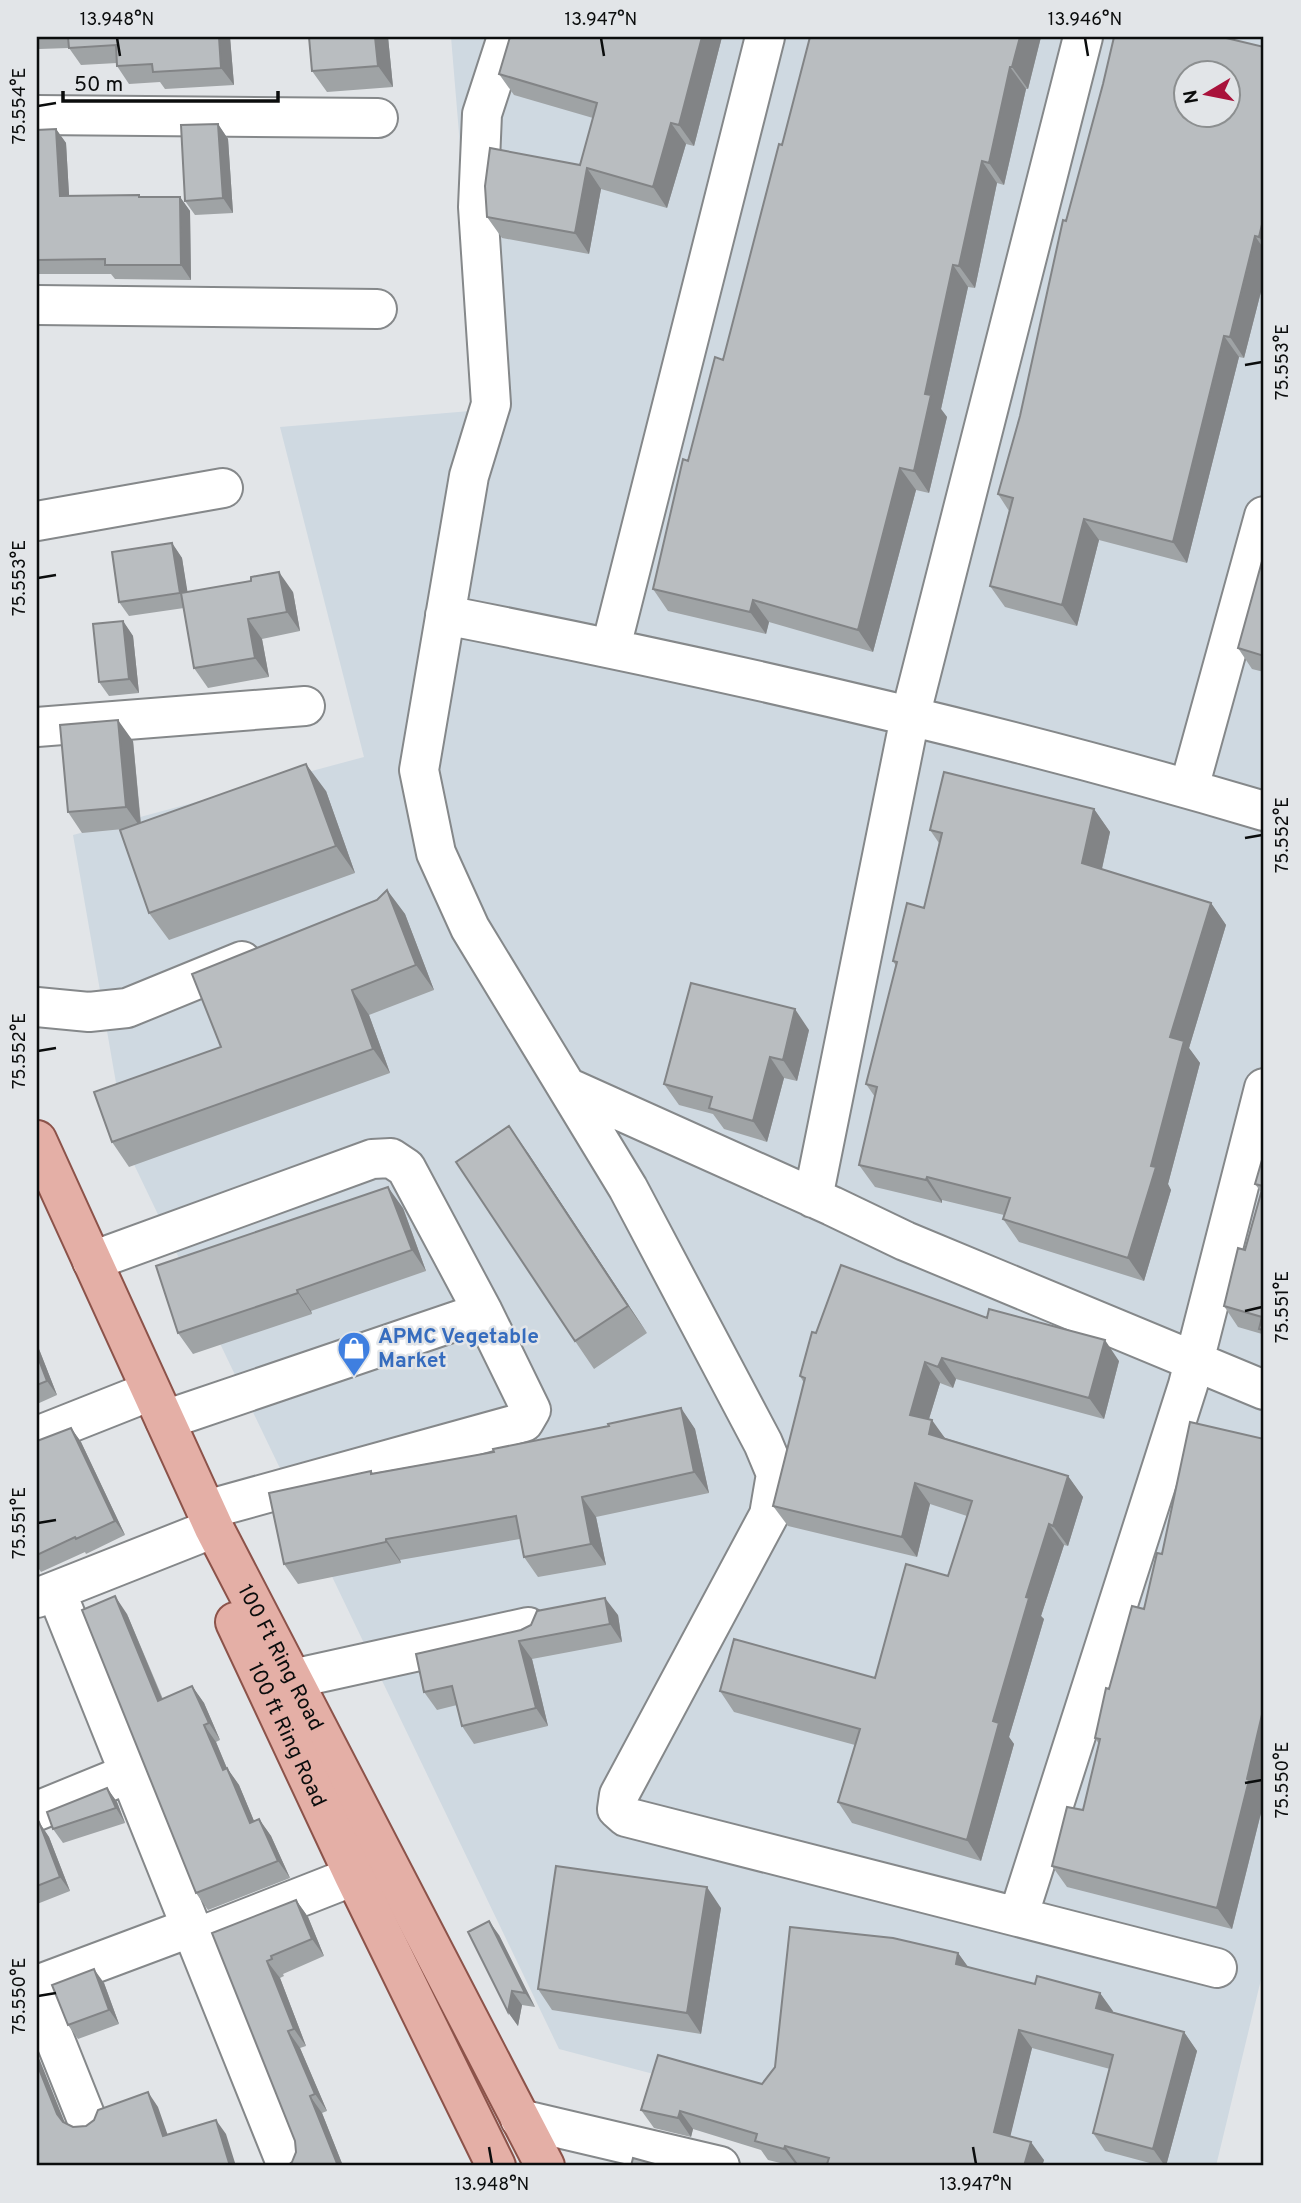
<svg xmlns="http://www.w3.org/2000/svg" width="1301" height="2203" font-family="Overpass,sans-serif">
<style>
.built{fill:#cfd9e1;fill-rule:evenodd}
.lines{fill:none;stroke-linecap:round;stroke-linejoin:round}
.minor-casing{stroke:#85888a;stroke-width:42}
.major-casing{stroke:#8c534a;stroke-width:42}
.minor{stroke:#fff;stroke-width:38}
.major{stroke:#e4afa6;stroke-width:38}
.wall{fill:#9fa3a5}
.shaded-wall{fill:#828486}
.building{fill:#b9bdc0;stroke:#828486;stroke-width:2;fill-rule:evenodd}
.ticks{fill:none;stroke:#0b0d0d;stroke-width:2.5}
.labels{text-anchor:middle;stroke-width:5;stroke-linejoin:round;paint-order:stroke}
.shop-label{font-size:21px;font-weight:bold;fill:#366cbe;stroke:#e2e5e8;text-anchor:start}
.street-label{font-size:21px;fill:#0b0d0d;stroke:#e2e5e8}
.neatline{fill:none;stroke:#0b0d0d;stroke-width:2.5}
.ticks-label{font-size:18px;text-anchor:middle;fill:#0b0d0d}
</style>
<rect width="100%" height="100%" fill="#e2e5e8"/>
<path class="built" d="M451,37H1264V1967L1216,2166H1002L559,2049L128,1152L73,835L364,757L280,427L482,410ZM1186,74H1228V116H1186Z"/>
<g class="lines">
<defs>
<path id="minor" d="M507,37L482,114L478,207L491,404L469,476L419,770L436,853L470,928L628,1188L763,1443L776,1474L769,1515L619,1795L617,1809L626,1817L1018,1917L1188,1385L1264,1088
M37,115L378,118
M37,305L377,309
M37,521L223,488
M445,615C720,669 995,731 1264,811
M611,647L765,37
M37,727L305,706
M1189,788L1264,516
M37,1007L89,1012L127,1008L242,961
M567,1087L832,1206L905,1241L1264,1390
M813,1198L910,717L1083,37
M92,1261L372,1159L391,1158L406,1168L483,1312L531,1410L524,1422L206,1510
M165,1420L483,1312
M37,1436L133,1398
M56,1591L287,2166
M37,1598L214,1528
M292,1679L528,1627
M37,1811L130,1773
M1018,1917L1217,1968
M196,1938L354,1876
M37,1985L192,1927
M37,1995L87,2120
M520,2119L720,2166"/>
<g id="major">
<path id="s1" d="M37,1140L214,1528L545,2166"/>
<path id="s2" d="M235,1622L354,1876L496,2166"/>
</g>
</defs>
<use href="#minor" class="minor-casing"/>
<use href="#major" class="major-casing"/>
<use href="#minor" class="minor"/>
<use href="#major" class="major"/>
</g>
<path class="wall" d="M37,37H230L234,85L165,89L160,82L129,84L117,66V63L81,65L69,48L39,49L37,47Z
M388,37L393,87L327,92L312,71Z
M722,37L694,146L686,144L667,208L601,189L589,254L502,238L487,217L580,165L593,118L514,95L499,74Z
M810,37H1041L1028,89H1026L1004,185L997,183L975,288L968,287L941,409L947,417L929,493L916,490L873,652L769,622L766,634L668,611L653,589L688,461L723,360L782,145Z
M1264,47V280L1244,358L1239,357L1187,563L1099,540L1077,626L1005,607L990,586L1009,511L998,494L1020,416L1066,221L1103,84Z
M218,124L228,139L233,213L195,215L185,201Z
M56,129L66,143L69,196L180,197L190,211L191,280L115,279L111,274H37V130Z
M172,543L182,558L187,592H293L300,631L262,639L269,677L208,688L194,668L184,608L129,616L119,602Z
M1264,554V672L1252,669L1238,648Z
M123,621L133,636L139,693L109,696L99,682Z
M133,741L141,823L326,791L355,873L169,940L149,913L123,829L82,833L68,812Z
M1094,809L1110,832L1102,869L1211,903L1226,925L1189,1048L1200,1063L1168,1184L1171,1190L1144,1281L1019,1242L1003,1219L1004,1215L942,1200V1203L875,1187L859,1165L875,1097L866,1084L896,966L893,961L924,908L939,843L930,830Z
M387,890L405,914L434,990L369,1015L390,1073L129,1167L112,1142L221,1047Z
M809,1030L797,1081L784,1078L767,1142L724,1129L713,1114L679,1105L664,1084Z
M528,1153L647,1333L594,1369L575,1341Z
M1264,1153V1337L1262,1334L1238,1327L1224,1306L1245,1250L1261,1192L1255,1184Z
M403,1208L426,1271L311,1311L312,1314L193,1354L178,1333Z
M987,1318L1119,1361L1104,1419L956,1379L953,1388L940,1383L929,1419L945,1438L1068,1476L1083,1497L1068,1546L1064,1545L1041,1616L1044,1619L1009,1737L1014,1744L981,1861L852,1823L838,1802L855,1745L734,1712L720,1691L875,1678L948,1576L967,1516L930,1504L917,1557L788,1526L773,1506L804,1383L800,1376L816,1333Z
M37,1344L57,1395L37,1404Z
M681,1408L695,1429L709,1493L596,1517L606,1565L538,1577L524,1557L520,1539L400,1560L401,1563L298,1584L284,1564L371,1471L373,1473L494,1452L609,1426Z
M71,1428L81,1442L125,1535L86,1554L85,1552L41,1572L37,1566V1441Z
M1264,1439V1787L1262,1798L1264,1801L1232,1929L1067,1887L1052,1866L1083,1810L1099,1744L1095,1738L1109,1689L1144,1609L1162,1554Z
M127,1614L163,1699L192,1686L204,1703L220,1740L216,1742L227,1768L239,1785L254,1821L259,1819L271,1836L290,1878L208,1910L196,1893Z
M618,1615L622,1642L532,1659L548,1726L474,1744L462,1726L457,1705L437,1710L424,1692L416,1654Z
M107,1788L117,1802L125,1823L63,1843L53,1829Z
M39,1822L49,1837L70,1891L37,1904V1823Z
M296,1900L308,1917L324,1956L283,1974L284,1976L280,1978L306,2046L300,2048L327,2111L322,2113L343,2166H287L292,2162L296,2152L295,2141L212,1933Z
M721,1908L701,2034L552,2010L538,1989Z
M499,1935L535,2007L522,2005L518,2026L508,2012Z
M958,1953L968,1967L1035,1984L1100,1993L1113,2013L1184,2032L1197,2051L1166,2166H1161L1105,2151L1093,2133L1110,2069L1032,2048L1010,2136L1044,2160L1042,2166H805L798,2164L797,2166H793L768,2160L761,2150L693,2129L691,2137L654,2128L641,2110L762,2084Z
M104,1983L119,2024L78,2039L68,2025Z"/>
<path class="shaded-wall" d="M219,37H230L234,85L221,68Z
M375,37H388L393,87L378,66Z
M702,37H722L694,146L679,125Z
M1020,37H1041L1028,89L1012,67Z
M1010,67L1026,89L1004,185L989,163Z
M671,123L686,144L667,208L653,187Z
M218,124L228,139L233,213L223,198Z
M56,129L66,143L70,211L60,196Z
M982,161L997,183L975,288L959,266Z
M587,168L601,189L589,254L575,233Z
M180,197L190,211L191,280L181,265Z
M1264,216V244L1259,237Z
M1255,236L1264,249V280L1244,358L1230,337Z
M953,265L968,287L941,409L947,417L929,493L914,471L925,394Z
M1224,336L1239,357L1187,563L1173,542Z
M900,468L916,490L873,652L858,630Z
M1084,519L1099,540L1077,626L1062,605Z
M172,543L182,558L190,607L180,593Z
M279,572L293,592L300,631L287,612Z
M753,600L769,622L766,634L750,612Z
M248,619L262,639L269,677L255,658Z
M123,621L133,636L139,693L129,679Z
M118,720L133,741L141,828L126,807Z
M306,764L326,791L355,873L336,846Z
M1094,809L1110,832L1098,886L1082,863Z
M387,890L405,914L434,990L416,965Z
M1211,903L1226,925L1189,1048L1200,1063L1168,1184L1171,1190L1144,1281L1128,1258L1151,1166L1170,1037Z
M352,990L369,1015L390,1073L373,1049Z
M795,1009L809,1030L797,1081L783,1060Z
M770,1057L784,1078L767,1142L753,1121Z
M509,1126L528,1153L647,1333L628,1306Z
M927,1177L942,1200V1203L926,1180Z
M388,1187L403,1208L426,1271L412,1250Z
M297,1290L311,1311L312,1314L298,1293Z
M1105,1340L1119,1361L1104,1419L1089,1398Z
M37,1344L57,1395L47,1381L37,1355Z
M942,1358L956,1379L953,1388L938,1367Z
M925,1362L940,1383L924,1435L910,1415Z
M681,1408L695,1429L709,1493L694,1472Z
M932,1420L947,1441L929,1434Z
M71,1428L81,1442L125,1535L115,1521Z
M1068,1476L1083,1497L1068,1546L1053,1526Z
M915,1483L930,1504L917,1557L902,1537Z
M582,1497L596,1517L606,1565L591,1544Z
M1049,1524L1064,1545L1041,1616L1044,1619L1009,1737L1014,1744L981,1861L967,1840L993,1721L1026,1597Z
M386,1539L400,1560L401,1563L386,1542Z
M115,1596L127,1614L170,1718L158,1701Z
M605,1598L618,1615L622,1642L610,1624Z
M519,1641L532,1659L548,1726L536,1708Z
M192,1686L204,1703L220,1740L209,1723Z
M1263,1705L1264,1787L1262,1798L1264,1801L1232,1929L1217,1908Z
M204,1725L216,1742L230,1776L227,1768L239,1785L262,1840L250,1823L223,1770Z
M107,1788L117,1802L125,1823L116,1808Z
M259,1819L271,1836L290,1878L278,1861Z
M39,1822L49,1837L70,1891L60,1877Z
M707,1887L721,1908L701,2034L687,2013Z
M296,1900L308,1917L324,1956L312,1939Z
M489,1921L499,1935L535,2007L525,1993Z
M958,1953L971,1971L956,1964Z
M267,1961L280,1978L306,2046L294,2029Z
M94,1969L104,1983L119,2024L109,2010Z
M512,1991L522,2005L518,2026L508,2012Z
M1100,1993L1113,2011L1109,2026L1096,2008Z
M1019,2030L1032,2048L1007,2150L994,2132Z
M288,2031L300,2048L327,2111L315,2094Z
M1184,2032L1197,2051L1166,2166H1165L1153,2149Z
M37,2053L67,2128L57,2114L37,2064Z
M148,2092L158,2107L173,2150L163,2136Z
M310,2096L322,2113L343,2166H338Z
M680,2111L693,2129L691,2137L678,2118Z
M216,2120L226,2134L236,2166H230Z
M1031,2142L1044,2160L1042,2166H1024Z
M785,2146L798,2164L797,2166L784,2149Z"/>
<path class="building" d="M68,37H219L221,68L153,72L152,64L117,66L116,45L69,48Z
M309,37H375L378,66L312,71Z
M510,37H702L679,125L671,123L653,187L587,168L575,233L487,217L485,186L490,148L580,165L597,103L499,74Z
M810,37H1020L1012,67H1010L989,163L982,161L959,266L953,265L925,394L931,395L914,471L900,468L858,630L753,600L750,612L653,589L683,459L688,461L715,357L723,360L779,144L782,145Z
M1114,37H1222L1264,47V216L1259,237L1255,236L1230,337L1224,336L1173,542L1084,519L1062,605L990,586L1013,498L998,494L1020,416L1063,220L1066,221L1103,84ZM1186,74H1228V116H1186Z
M218,124L223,198L185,201L181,125Z
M56,129L60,196L139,195V197H180L181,265H105V259L37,260V130Z
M172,543L180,593L119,602L112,552Z
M1264,554V656L1238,648Z
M279,572L287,612L248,619L255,658L194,668L181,593L251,581V577Z
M123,621L129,679L99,682L93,624Z
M118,720L126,807L68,812L60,725Z
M306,764L336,846L149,913L120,830Z
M944,772L1094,809L1082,863L1211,903L1170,1037L1184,1041L1151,1166L1156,1167L1128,1258L1003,1219L1010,1198L927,1177L926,1180L859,1165L877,1087L866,1084L897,962L893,961L907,903L924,908L942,833L930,830Z
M387,890L416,965L352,990L373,1049L112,1142L94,1092L221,1047L192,974L377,900Z
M691,983L795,1009L783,1060L770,1057L753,1121L709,1108L712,1097L664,1084Z
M509,1126L628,1306L575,1341L456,1162Z
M1264,1153V1330L1259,1329L1262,1317L1224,1306L1238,1248L1245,1250L1263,1186L1255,1184Z
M388,1187L412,1250L297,1290L298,1293L178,1333L156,1266Z
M841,1265L987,1318L989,1309L1105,1340L1089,1398L942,1358L938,1367L925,1362L910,1415L932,1420L929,1434L1068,1476L1053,1526L1049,1524L1026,1597L1029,1598L993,1721L999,1723L967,1840L838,1802L860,1729L720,1691L734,1639L875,1678L906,1564L948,1576L972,1501L915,1483L902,1537L773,1506L805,1378L800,1376L812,1332L816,1333Z
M37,1355L47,1381L37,1385Z
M681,1408L694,1472L582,1497L591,1544L524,1557L516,1516L386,1539V1542L284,1564L269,1493L371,1471V1474L494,1452L493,1449L609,1426L608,1424Z
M1190,1422L1264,1439V1706L1247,1779L1249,1780L1217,1908L1052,1866L1067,1807L1083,1810L1100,1739L1095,1738L1106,1688L1109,1689L1132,1606L1144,1609L1157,1553L1162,1554Z
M71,1428L115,1521L76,1539L75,1537L37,1555V1441Z
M115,1596L158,1701L192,1686L209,1723L204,1725L223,1770L227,1768L250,1823L259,1819L278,1861L196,1893L82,1610Z
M605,1598L610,1624L519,1641L536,1708L462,1726L452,1686L424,1692L416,1654L521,1630L531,1625L537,1611Z
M107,1788L116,1808L53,1829L47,1812Z
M39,1822L60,1877L37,1886V1823Z
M556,1866L707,1887L687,2013L538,1989Z
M296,1900L312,1939L271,1956L272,1959L267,1961L294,2029L288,2031L315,2094L310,2096L338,2166H287L292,2162L296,2152L295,2141L212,1933Z
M489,1921L525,1993L512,1991L508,2012L468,1932Z
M790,1927L893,1938L958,1953L956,1964L1035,1984L1037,1976L1100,1993L1096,2008L1184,2032L1153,2149L1093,2133L1113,2055L1019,2030L994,2132L1031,2142L1024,2166H834L827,2164L829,2158L785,2146L784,2149L755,2141L757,2134L680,2111L678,2118L641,2110L658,2055L762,2084L775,2067Z
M94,1969L109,2010L68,2025L52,1985Z
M37,2064L57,2114L63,2122L73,2127L86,2126L94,2120L98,2110L148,2092L163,2136L216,2120L230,2166H37Z
M633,2158L662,2166H631Z"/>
<path class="ticks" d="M117,38L120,56M601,38L604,56M1085,38L1088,56M38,106L56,103M1245,365L1262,362M38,578L56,575M1245,838L1262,835M38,1051L56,1048M1245,1311L1262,1307M38,1523L56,1520M1245,1783L1262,1780M38,1996L56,1993M489,2147L492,2164M973,2147L976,2164"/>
<defs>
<symbol id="shop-pin" viewBox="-11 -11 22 30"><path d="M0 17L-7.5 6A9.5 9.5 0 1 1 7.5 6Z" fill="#3f7fe0" stroke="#e2e5e8"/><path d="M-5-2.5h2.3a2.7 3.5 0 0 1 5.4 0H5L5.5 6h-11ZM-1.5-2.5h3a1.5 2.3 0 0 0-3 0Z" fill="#fff"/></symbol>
</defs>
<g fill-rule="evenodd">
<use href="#shop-pin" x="335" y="1329" width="38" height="52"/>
</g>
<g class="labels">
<g class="shop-label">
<text x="378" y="1343">APMC Vegetable<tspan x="378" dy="24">Market</tspan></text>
</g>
<g class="street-label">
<text dy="7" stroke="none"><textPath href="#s1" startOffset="572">100 Ft Ring Road</textPath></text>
<text dy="7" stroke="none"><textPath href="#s2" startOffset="124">100 ft Ring Road</textPath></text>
</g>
</g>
<rect width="1301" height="2203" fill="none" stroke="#e2e5e8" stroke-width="77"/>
<g transform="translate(1207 94) rotate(260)"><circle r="33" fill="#e2e5e8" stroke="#8c8f90" stroke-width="2"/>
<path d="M0-5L12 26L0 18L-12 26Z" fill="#a9123b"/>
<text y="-10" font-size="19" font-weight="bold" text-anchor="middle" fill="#0b0d0d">N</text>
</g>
<path d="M63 91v10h215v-10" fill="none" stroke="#0b0d0d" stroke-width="3.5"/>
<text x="74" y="91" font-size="21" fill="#0b0d0d" stroke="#e2e5e8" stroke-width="5" paint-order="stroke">50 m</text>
<rect x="38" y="38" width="1224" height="2126" class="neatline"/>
<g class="ticks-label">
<text x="117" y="25">13.948°N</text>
<text x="601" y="25">13.947°N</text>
<text x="1085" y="25">13.946°N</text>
<text transform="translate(19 106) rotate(-90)" y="6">75.554°E</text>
<text transform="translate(1282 362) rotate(-90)" y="6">75.553°E</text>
<text transform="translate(19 578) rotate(-90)" y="6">75.553°E</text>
<text transform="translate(1282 835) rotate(-90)" y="6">75.552°E</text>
<text transform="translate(19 1051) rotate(-90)" y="6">75.552°E</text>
<text transform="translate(1282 1307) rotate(-90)" y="6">75.551°E</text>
<text transform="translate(19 1523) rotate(-90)" y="6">75.551°E</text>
<text transform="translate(1282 1780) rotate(-90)" y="6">75.550°E</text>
<text transform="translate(19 1996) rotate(-90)" y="6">75.550°E</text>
<text x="492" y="2190">13.948°N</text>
<text x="976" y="2190">13.947°N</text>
</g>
</svg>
